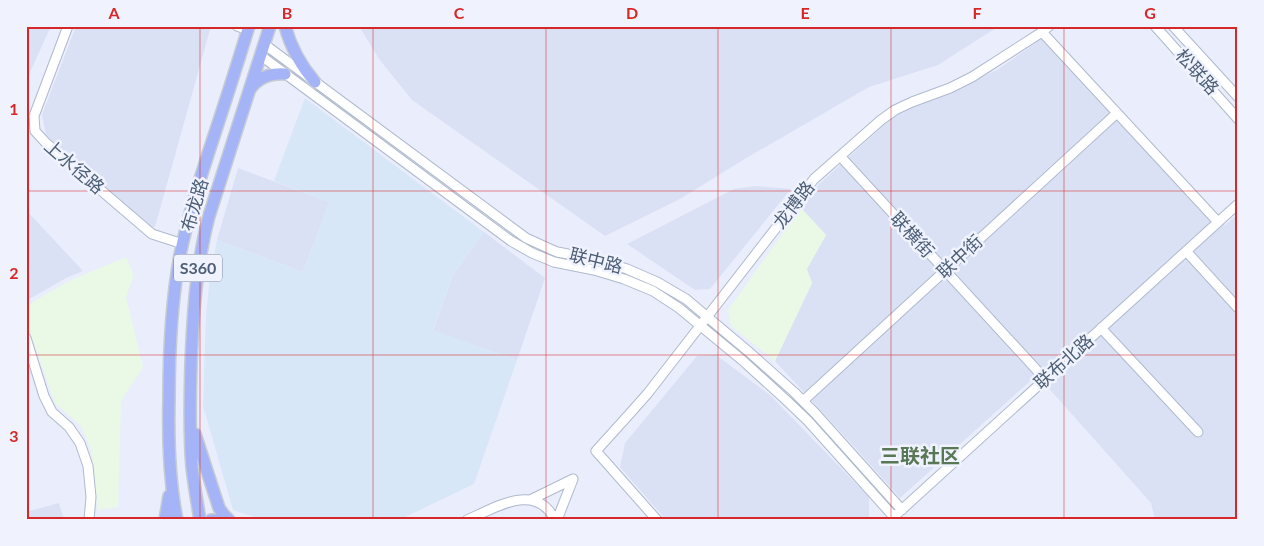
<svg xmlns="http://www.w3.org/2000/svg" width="1264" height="546" font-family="Lato,'Noto Sans SC',sans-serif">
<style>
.residential{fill:#dbe1f5}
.commercial{fill:#d8e7f7}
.education{fill:#e9f9e6}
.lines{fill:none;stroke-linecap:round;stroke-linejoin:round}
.minor-casing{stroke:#afbace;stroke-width:11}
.major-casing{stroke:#c6ccd3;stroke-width:14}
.minor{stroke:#fff;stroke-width:9}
.major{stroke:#a5b3f7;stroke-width:11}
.grid{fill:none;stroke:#d62828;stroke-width:1;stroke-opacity:0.55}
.labels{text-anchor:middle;stroke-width:5;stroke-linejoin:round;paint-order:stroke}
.shield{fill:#f0f3fe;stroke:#7e8b9f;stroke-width:1}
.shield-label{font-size:16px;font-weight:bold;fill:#4d5f76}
.street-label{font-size:18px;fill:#4d5f76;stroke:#f0f3fe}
.quarter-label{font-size:20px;font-weight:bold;fill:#587754;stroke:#f0f3fe}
.neatline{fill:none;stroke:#d62828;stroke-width:2}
.grid-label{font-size:16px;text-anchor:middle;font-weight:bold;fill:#d62828}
</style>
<rect width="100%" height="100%" fill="#eaedfc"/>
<path class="residential" d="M26,26H51L26,81Z
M76,26H211L155,227H150L63,152L46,135L42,115Z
M359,26H999L938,65L869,87L743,160L680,199L605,236L412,100L379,59Z
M1049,34L1225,225L1238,214V520H1155L1151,503L1037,375L900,498L848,440L775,361L812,283L806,270L826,235L801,208L819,184L904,107L977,79L997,70Z
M238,168L329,202L303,272L217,240Z
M755,186L791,189L710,289L695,290L627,244L734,189Z
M26,210L83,271L66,278L26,301Z
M484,232L545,278L517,360L433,331L453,275Z
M716,355L770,395L869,497V520H666L620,467L625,443L697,356Z
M59,503L64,520H26V512Z"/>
<path class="commercial" d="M305,98L484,232L453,275L433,330L517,360L474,484L399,520H264L233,510L203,406L206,315L210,277L217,240L303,272L329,202L274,181Z"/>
<path class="education" d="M801,208L826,235L807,269L812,283L775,361L731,326L728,310Z
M126,257L133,273V278L126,297L143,367L121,401L118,507L98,510L91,449L81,426L55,403L26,321V306L69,281Z"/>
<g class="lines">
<defs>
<path id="minor" d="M68,26L34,116L35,131L47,144L152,234L183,244
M237,26L248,30
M1155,26L1238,119
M1173,26L1238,97
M1042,32L1218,222
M264,44L526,238L557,252L596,259L627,269L657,282L686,299L749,352L794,392L815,413L902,510
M260,55L511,241L532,253L554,262L594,270L624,279L653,291L679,308L742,360L786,400L808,421L894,517
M840,156L1045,379
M1186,251L1238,308
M1101,328L1198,432
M26,338L44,396L52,412L69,427L80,443L88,466L91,497L89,520
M803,401L1117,113
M530,500L573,479
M898,513L1238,204
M467,520C495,508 536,481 555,520
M557,520L573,479
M657,520L596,451L633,410L648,393L814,179L881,120L895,110L912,102L950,88L972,77L1042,32L1049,26"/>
<path id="major" d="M285,26C291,48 301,66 315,82
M250,89C259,77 271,73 285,74
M195,434L219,508L224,515L229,520
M165,520L169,496
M177,520C169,480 168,439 169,399C169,351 171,303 180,255C188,216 200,179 212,142C225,103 237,65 249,26
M200,520C197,502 194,485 192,467C189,433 190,398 191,364C193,313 196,265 209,216L270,26
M211,520H219"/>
</defs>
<use href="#minor" class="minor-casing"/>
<use href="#major" class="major-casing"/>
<use href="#minor" class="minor"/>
<use href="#major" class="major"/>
</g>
<path class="grid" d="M200,26V520M373,26V520M546,26V520M718,26V520M891,26V520M1064,26V520M26,191H1238M26,355H1238"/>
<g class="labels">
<rect class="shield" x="174" y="254.5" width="48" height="27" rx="4"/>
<g class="shield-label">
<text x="198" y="274">S360</text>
</g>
<g class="street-label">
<text transform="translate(1197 72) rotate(48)" y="6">松联路</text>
<text transform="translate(74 167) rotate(41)" y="6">上水径路</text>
<text transform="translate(195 205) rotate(-74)" y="6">布龙路</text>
<text transform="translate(794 205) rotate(-52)" y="6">龙博路</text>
<text transform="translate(912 235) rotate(47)" y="6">联横街</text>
<text transform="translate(960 257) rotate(-43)" y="6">联中街</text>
<text transform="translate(596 261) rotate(14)" y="6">联中路</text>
<text transform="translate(1064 362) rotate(-42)" y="6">联布北路</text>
</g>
<g class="quarter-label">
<text x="920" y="463">三联社区</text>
</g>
</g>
<rect width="1264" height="546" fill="none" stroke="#f0f3fe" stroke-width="55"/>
<rect x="28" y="28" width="1208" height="490" class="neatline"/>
<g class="grid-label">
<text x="114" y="19">A</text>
<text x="287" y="19">B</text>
<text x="459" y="19">C</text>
<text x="632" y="19">D</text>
<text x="805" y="19">E</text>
<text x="977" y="19">F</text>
<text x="1150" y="19">G</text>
<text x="14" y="115">1</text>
<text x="14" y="279">2</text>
<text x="14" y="442">3</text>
</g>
</svg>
